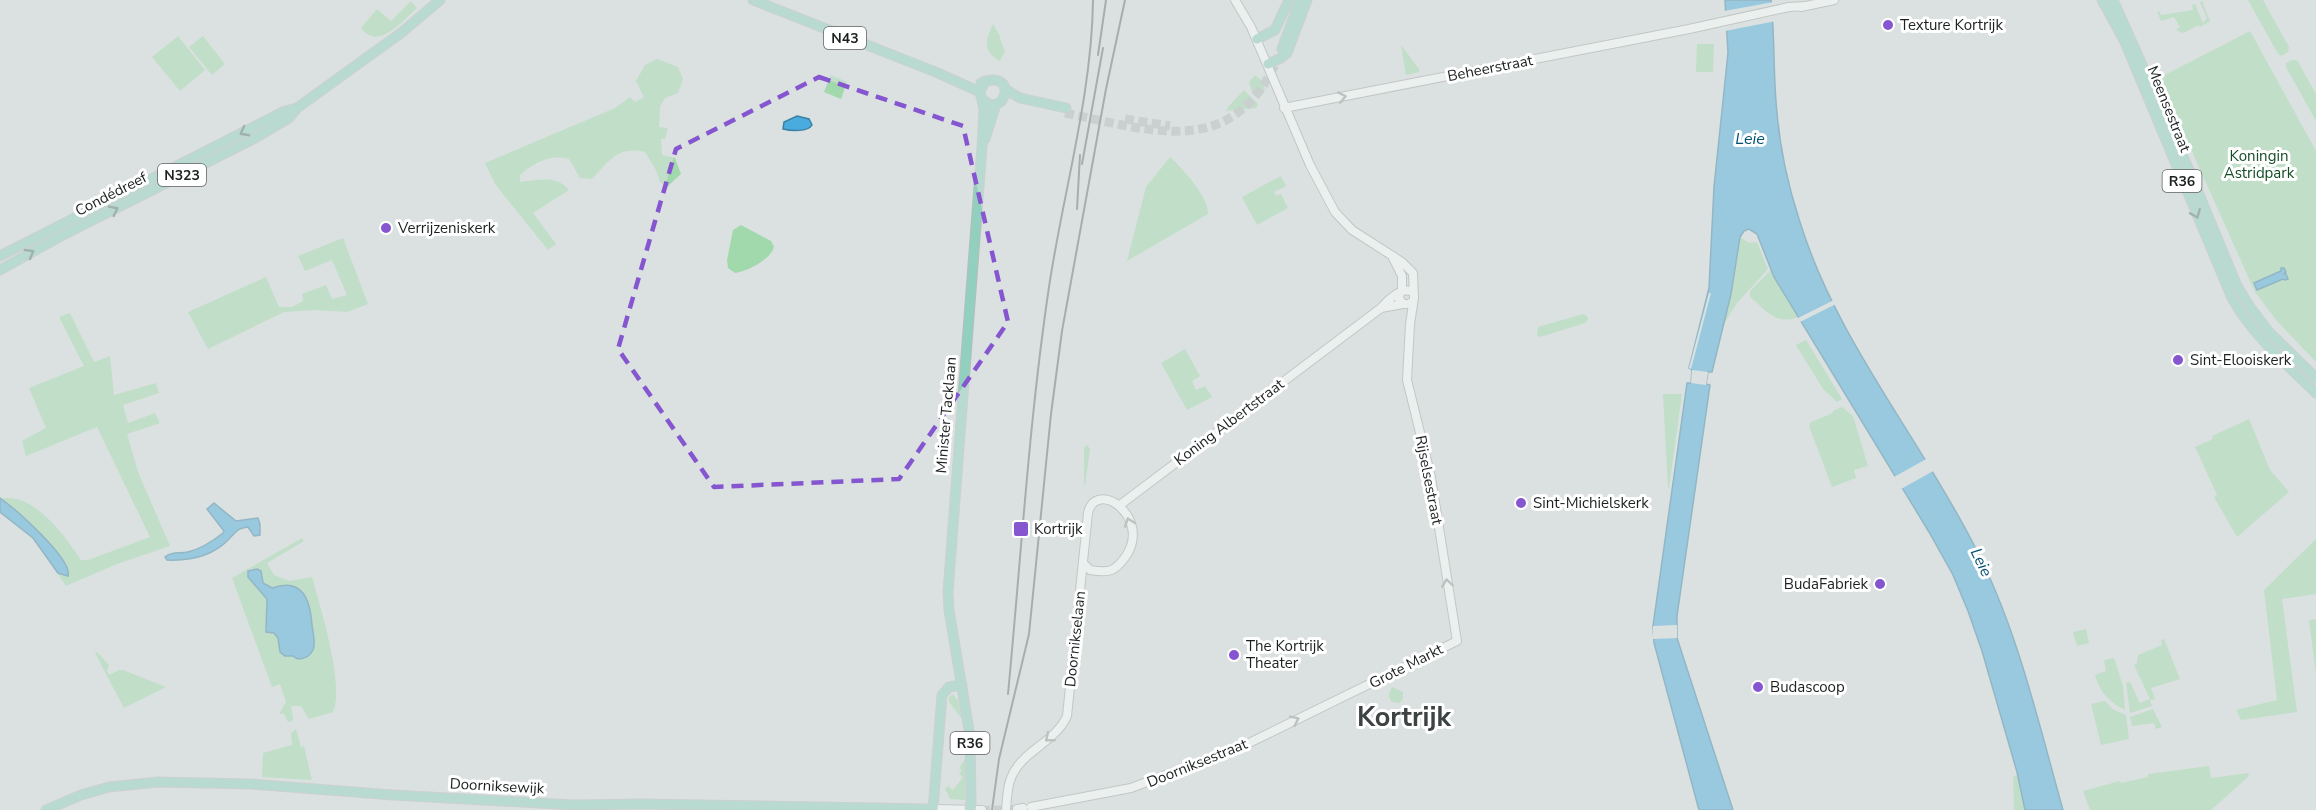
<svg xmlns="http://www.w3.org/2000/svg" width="2316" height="810" font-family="'Nunito Sans',sans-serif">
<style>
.green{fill:#a2d9ac}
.water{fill:#4aabde;stroke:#3c81a5;stroke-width:1.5}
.pier{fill:#dae1e0}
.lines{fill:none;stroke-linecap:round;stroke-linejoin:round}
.tertiary-tunnel{stroke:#b4baba;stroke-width:8;stroke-dasharray:8 4;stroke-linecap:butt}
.primary-tunnel{stroke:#b4baba;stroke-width:9;stroke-dasharray:9 4.5;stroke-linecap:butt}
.tertiary-casing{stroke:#a1a7a7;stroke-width:10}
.primary-casing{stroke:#bbbcbc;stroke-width:11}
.tertiary{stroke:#fff;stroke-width:8}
.primary{stroke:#91d0be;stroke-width:9}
.rail{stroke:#696e6d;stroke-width:2}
.primary-bridge-casing{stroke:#bbbcbc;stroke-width:11;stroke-linecap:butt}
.primary-bridge{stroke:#91d0be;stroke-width:9}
.oneway{stroke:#999b9b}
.oneway2{stroke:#57786f}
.marked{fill:none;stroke:#8556cf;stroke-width:4.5;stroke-dasharray:12 8;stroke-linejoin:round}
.poi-dot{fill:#8556cf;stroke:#fff;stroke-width:2}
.labels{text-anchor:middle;stroke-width:6;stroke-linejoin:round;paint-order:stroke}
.shield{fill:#fff;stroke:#616363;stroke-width:1.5}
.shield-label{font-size:14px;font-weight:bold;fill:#1d2020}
.poi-label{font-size:15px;fill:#1d2020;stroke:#fff;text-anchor:start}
.street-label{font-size:15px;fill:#1d2020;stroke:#fff}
.park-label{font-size:15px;fill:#154d26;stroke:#fff}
.water-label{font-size:16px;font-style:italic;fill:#005173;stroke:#fff}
.town-label{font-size:27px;font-weight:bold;fill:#3d4242;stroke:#fff}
</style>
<rect width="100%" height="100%" fill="#dae1e0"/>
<path class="green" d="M2248,0H2263L2289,47L2288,52L2282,56L2278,54Z
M411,1L417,8C401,22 379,51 361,28L377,9L391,21Z
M2202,1L2210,21L2200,27L2199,25L2183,33L2176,30L2180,27L2174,17L2161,21L2157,12L2159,11L2161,15L2193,10L2192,5L2195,4L2203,23L2207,18L2200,2Z
M993,24L1000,36V39L1005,51L1000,61C982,51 986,40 993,24Z
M2250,31L2316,151V362L2277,321L2255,292L2159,78Z
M178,36L205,70L180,91L152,57Z
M203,36L225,64L212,75L189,47Z
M1697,44H1714L1713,72H1696Z
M1401,45L1419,69V72L1406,75Z
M657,59L678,67L683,79L678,93L665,98L660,107L659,127L668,128L665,139H661L662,155L675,158L681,174L667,187L660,182L656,170L645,152C618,146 610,160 592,179L580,178L569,159C551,154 533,163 520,175V182C537,181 555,174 569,190L533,213L556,244L548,250L495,184L485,163L615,108L630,97L635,102L644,97L636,81L645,65Z
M2292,60H2297L2316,94V121L2286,67V63Z
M831,75L847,82L841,99L824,92Z
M1255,75L1260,79L1265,90L1262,95L1252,92L1249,82Z
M1244,90L1258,104L1256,108L1226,111L1229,106Z
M1170,157C1182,168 1209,197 1208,214L1127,261L1146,187Z
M1281,176L1286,186L1274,192L1276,196L1281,194L1288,208L1257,225L1242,197Z
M741,225L771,241L774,247C771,259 747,272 735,273L728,268L727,260L733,230Z
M1740,237L1749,243L1757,242L1768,269L1737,303L1724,324Z
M343,238L368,304L347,312L317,310L284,312L208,349L188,312L266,277L279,307H292L303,301L302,294L326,285L332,299L347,295L332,260L305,271L298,256Z
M1771,270L1774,277L1798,317C1776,326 1766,310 1750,297V291Z
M70,313L94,362L110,356L114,395L156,383L159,393L123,405L128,423L155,413L160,423L127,434L138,472L170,546L117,564L66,586L33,538L0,512V499C33,491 65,536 81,560H88L150,537L97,427L26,456L22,441L46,428L29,388L84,366L59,317Z
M1583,314L1587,316L1588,319L1585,323L1540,337L1537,335L1538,327Z
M1806,340L1842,399L1837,402L1823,389L1796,345Z
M1185,349L1200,376L1192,381L1196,390L1205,386L1212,397L1187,410L1161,363Z
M1663,394H1682L1669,488H1668Z
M1842,407L1853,416L1868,466L1854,470L1856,478L1832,487L1809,426L1811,422L1833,413V411Z
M2249,419L2270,470L2289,492L2237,537L2214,497L2217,495L2195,447L2213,439L2212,436Z
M1087,445L1090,449L1085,485L1084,484V448Z
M302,538L304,541L267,563L274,575L289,581L312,577C320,606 345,686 333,712L309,719L301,706H291L293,718L292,721L288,722L284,714H279L286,702L280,684L272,687L232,578Z
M2316,539V594L2282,599L2297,712L2241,720L2236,710L2277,700L2264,590Z
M2316,619V675L2309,620Z
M2086,629L2089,643L2077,646L2073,632Z
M2164,639L2180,679L2151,688L2155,699L2150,700L2152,706L2130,713L2126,683L2130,682L2140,703L2150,699L2134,665L2137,663L2138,655L2162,645L2161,640Z
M97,652L109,665L107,671L109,675L119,670H123L166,687L124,708L95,653Z
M2114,658L2123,686L2125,710C2110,703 2099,691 2095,675L2106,671L2104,660Z
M1392,687L1403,692V699L1399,703L1392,702C1386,695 1390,693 1392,687Z
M953,694L958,701L962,719L949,702V697Z
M2105,701L2114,710L2126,715L2129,739L2101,745L2091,704Z
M2153,709L2162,727L2156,729L2154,723L2132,726L2130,717Z
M296,729L301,747L304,746L312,780L262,777L263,753L292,745L291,733Z
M965,759V800L950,799L945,789L948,786L953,790L963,777L959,774L962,770L959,768Z
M2209,766L2211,778L2248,773L2249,776L2211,810H2090L2083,791L2120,781L2121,783L2148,777V774Z
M2017,775L2025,810H2014L2013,777Z"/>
<path class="water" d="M1725,0H1771C1775,38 1773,75 1777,113C1780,148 1788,185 1799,219C1835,338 1918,435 1974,545C2017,627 2038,721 2063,810H2025L2017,772L1982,651L1968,611L1953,575L1929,532L1774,277L1757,234L1749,229L1744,231L1740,237L1731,294L1712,372H1708L1706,384L1710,385L1677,616V638L1733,810H1699L1654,643L1653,626L1687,383H1691L1692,370L1689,368L1709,288L1714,187L1728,53Z
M797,116L809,119L812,125C808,132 791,131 783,129L784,122Z
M2281,268H2284L2286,272L2284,274H2286L2288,279L2285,280L2283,279L2257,290L2254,283L2281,271Z
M0,498C14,508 73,559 68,576L58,573L33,538L0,512Z
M214,503L236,521L258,518L260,524V535L254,536L248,527C237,528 236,532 229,539C213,556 190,561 167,560L165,557C172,551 180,554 188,552C200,549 213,541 223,533L224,531L207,509Z
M257,569L261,571L263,583L272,588C303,577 310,600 312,625C313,633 316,643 313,650C310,656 305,659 298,659L293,656H285L280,652L278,638L274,633L266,632L267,599L248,577V571Z"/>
<path class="pier" d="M1774,2L1776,21L1725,31L1724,11Z
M1709,293H1711L1691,369L1689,368Z
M1834,300L1836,304L1798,323L1796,319Z
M1692,370L1708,372L1706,385L1691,383Z
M1928,458L1935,470L1901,489L1894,477Z
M1677,625V638L1653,639V626Z"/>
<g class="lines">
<path class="tertiary-tunnel" d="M982,810L1017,809"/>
<path class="primary-tunnel" d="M1065,113C1154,131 1234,161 1279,56
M1125,119L1170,126"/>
<defs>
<path id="tertiary" d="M1801,7L1834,0
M1284,108L1689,29L1789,7L1805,6
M1393,258L1402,276V291
M1400,293L1399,299L1403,304H1409L1413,301
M1381,308L1403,304
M1120,505L1381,308C1388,300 1402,286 1413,292
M1031,807L1131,788L1245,745L1457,641L1431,477L1407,380L1410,324L1414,298L1413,273L1402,262L1352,230L1335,212L1310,165L1251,27L1235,0
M933,809L982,810
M1017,809L1023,808
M1006,810C1007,799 1007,787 1011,778C1021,751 1056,742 1067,716L1088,513C1096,478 1152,517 1126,556C1115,572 1109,573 1090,570L1083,563"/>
<path id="primary" d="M753,0L938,73L980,92
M2102,0L2124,40L2232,298C2252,334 2286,364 2316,393
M2113,0L2189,170L2237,286L2250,307L2269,332L2316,378
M1257,39L1275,30L1289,0
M1282,49L1300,0
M1268,64L1281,58L1287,53L1307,0
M981,83C1020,67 1005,122 982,99
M1005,89L1020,98L1066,108
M985,139L996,104
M0,256L285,111L297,108
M0,270L61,236L257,137L289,118L297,108L401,33L440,0
M971,802L970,736L949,610L948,592L982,147L984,109L980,92L985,81
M46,810L81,795L109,787L158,782L251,784L393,795L574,805L642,804L933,809
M933,810L942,695L949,687L962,685"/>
</defs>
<use href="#tertiary" class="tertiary-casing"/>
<use href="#primary" class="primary-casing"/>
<use href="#tertiary" class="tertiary"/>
<use href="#primary" class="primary"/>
<path class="rail" d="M1098,55L1106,0
M1082,164L1103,48
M1077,209L1080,155
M1008,694C1021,558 1029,421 1049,287C1063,193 1092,95 1093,0
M992,810L999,759L1029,634L1051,414L1062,331L1106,89L1125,0"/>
<defs>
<path id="primary-bridge" d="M970,810L971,802"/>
</defs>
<use href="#primary-bridge" class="primary-bridge-casing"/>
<use href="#primary-bridge" class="primary-bridge"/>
</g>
<defs><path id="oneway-chevron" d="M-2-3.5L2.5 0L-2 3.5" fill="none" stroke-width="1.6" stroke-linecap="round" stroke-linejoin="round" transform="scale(1.5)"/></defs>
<g class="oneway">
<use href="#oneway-chevron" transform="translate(1342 97) rotate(-11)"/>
<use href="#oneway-chevron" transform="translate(1129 522) rotate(-111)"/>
<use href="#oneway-chevron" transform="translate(1447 583) rotate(-98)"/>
<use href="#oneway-chevron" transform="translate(1295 720) rotate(-26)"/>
<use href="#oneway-chevron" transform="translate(1049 738) rotate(141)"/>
</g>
<g class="oneway2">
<use href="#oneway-chevron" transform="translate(244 132) rotate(152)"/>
<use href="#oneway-chevron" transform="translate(114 210) rotate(-27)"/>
<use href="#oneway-chevron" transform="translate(2196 214) rotate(68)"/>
<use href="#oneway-chevron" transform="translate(30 253) rotate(-30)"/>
</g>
<path d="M0 0H2316V810H0ZM819,77L963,126L1008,322L899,479L714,487L618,349L676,149Z" fill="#dae1e0" fill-opacity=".55" fill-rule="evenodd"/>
<path class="marked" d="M819,77L963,126L1008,322L899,479L714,487L618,349L676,149Z"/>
<g class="poi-dot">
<circle cx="1888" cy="25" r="6"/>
<circle cx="386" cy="228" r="6"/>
<circle cx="2178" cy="360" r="6"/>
<circle cx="1521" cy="503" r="6"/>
<rect x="1013" y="521" width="16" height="16" rx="3"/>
<circle cx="1880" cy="584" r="6"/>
<circle cx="1234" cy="655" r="6"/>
<circle cx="1758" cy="687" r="6"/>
</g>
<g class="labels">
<g class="shield">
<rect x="824" y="27" width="42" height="22" rx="4.5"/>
<rect x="158" y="164" width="48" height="22" rx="4.5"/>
<rect x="2162.5" y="170" width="39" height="22" rx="4.5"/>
<rect x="950.5" y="732" width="39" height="22" rx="4.5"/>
</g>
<g class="shield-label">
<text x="845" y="43">N43</text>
<text x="182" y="180">N323</text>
<text x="2182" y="186">R36</text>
<text x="970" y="748">R36</text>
</g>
<g class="poi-label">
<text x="1900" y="30">Texture Kortrijk</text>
<text x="398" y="233">Verrijzeniskerk</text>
<text x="2190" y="365">Sint-Elooiskerk</text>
<text x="1533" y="508">Sint-Michielskerk</text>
<text x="1034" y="534">Kortrijk</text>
<text x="1868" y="589" text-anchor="end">BudaFabriek</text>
<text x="1246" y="651">The Kortrijk<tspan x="1246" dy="17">Theater</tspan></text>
<text x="1770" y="692">Budascoop</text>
</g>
<g class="street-label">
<text transform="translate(1490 68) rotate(-11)" y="5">Beheerstraat</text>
<text transform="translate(2169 109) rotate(68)" y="5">Meensestraat</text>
<text transform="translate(111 194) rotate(-27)" y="5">Condédreef</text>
<text transform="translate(946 415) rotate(-85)" y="5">Minister Tacklaan</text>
<text transform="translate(1229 422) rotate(-37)" y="5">Koning Albertstraat</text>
<text transform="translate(1429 480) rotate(79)" y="5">Rijselsestraat</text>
<text transform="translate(1075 639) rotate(-84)" y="5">Doornikselaan</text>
<text transform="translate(1406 666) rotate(-27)" y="5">Grote Markt</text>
<text transform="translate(1197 763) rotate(-22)" y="5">Doorniksestraat</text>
<text transform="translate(497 786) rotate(3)" y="5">Doorniksewijk</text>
</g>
<g class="park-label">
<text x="2259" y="161">Koningin<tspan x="2259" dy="17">Astridpark</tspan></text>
</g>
<g class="water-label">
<text x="1750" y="144">Leie</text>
<text transform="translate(1982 562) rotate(64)" y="6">Leie</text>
</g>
<g class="town-label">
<text x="1404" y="726">Kortrijk</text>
</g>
</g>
</svg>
